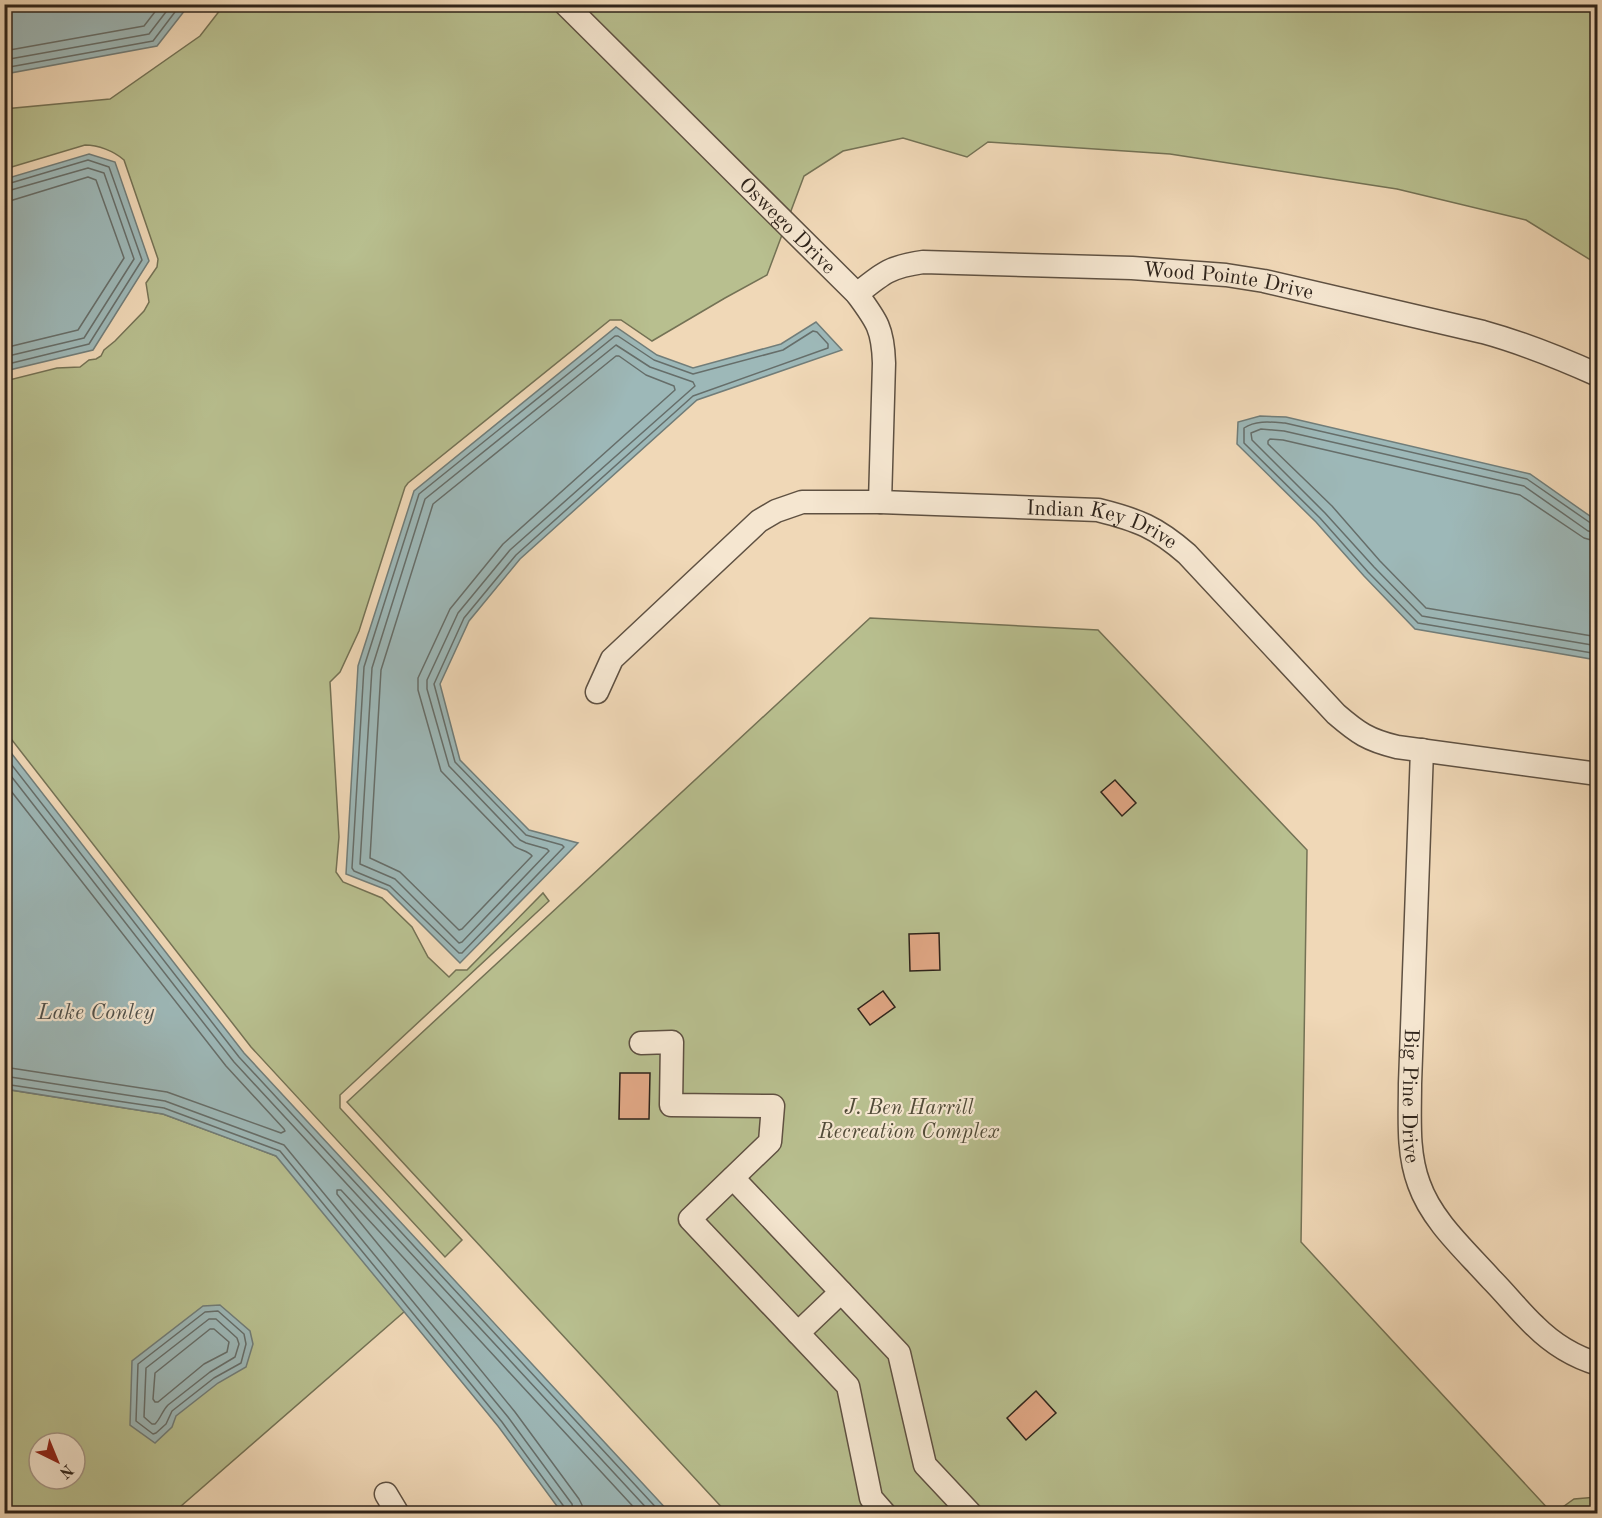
<svg xmlns="http://www.w3.org/2000/svg" width="1602" height="1518" font-family="'Old Standard TT',serif">
<style>
.green{fill:#b8bf8f;stroke:#747255;stroke-width:1.5;fill-rule:evenodd}
.water{fill:#9db8b8;stroke:#717d79;stroke-width:1.5}
.lines{fill:none;stroke-linecap:round;stroke-linejoin:round}
.shore{stroke:#666e6a;stroke-width:1.5}
.building{fill:#e0a785;stroke:#2f241b;stroke-width:1.5}
.minor-casing{stroke:#5f5142;stroke-width:25}
.minor{stroke:#f5e6d0;stroke-width:22}
.labels{text-anchor:middle;stroke-width:4.5;stroke-linejoin:round;paint-order:stroke}
.street-label{font-size:21px;fill:#2f241b;stroke:#f5e6d0}
.park-label{font-size:21px;font-style:italic;fill:#514b38;stroke:#f5e6d0}
.water-label{font-size:22px;font-style:italic;fill:#50504a;stroke:#f5e6d0}
</style>
<rect width="100%" height="100%" fill="#f0d8b7"/>
<filter id="stains"><feTurbulence type="fractalNoise" baseFrequency=".00333" numOctaves="4"/><feColorMatrix values="0 0 0 0 .2 0 0 0 0 .09 0 0 0 0 .02 0 0 0 .5 -.17"/></filter>
<radialGradient id="worn" r=".72"><stop offset=".6" stop-color="#630" stop-opacity="0"/><stop offset="1" stop-color="#630" stop-opacity=".3"/></radialGradient>
<path class="green" d="M224,5H1597V264L1526,220L1397,189L1170,154L988,142L967,157L903,138L843,151L804,176L767,275L725,298L652,341L621,320H610L408,483L405,487L359,631L340,672L330,682L339,837L336,872L343,882L382,898L412,927L428,957L449,977L456,970H467L543,893L549,901L340,1095V1108L462,1240L445,1257L251,1047L5,731V381L57,368L80,367L89,360L96,359L101,356L104,350L115,341L144,311L149,302L146,283L157,267L158,259L124,160C114,151 98,145 85,145L5,169L4,109L110,99L200,36Z
M870,618L1098,630L1307,850L1301,1242L1552,1513H727L347,1102Z
M4,1089L163,1114L276,1156L420,1298L173,1513H5ZM39,1443H75V1479H39Z
M1597,1497V1513H1564L1560,1509L1574,1499Z"/>
<path class="water" d="M32,4H189V5L157,46L5,74V11Z
M89,154L115,162L149,261L93,350L5,371V179Z
M816,322L842,350L697,400L520,559L469,621L440,684L460,760L529,830L578,843L460,963L387,890L346,874L358,666L414,491L616,327L657,355L693,368L781,344Z
M1260,416L1286,417L1530,474L1597,521V660L1415,629L1364,576L1316,522L1237,444L1238,422Z
M5,745L244,1053L670,1513H562L498,1426L276,1156L163,1114L5,1089Z
M220,1305L250,1331L253,1344L246,1367L218,1383L176,1416L172,1427L155,1443L130,1425L132,1361L203,1306Z"/>
<g class="lines">
<path class="shore" d="M4,51L144,26L161,4
M4,60L149,34L172,4
M4,68L153,41L181,4
M4,185L88,160L109,167L142,260L89,344L4,365
M4,192L88,168L104,173L134,259L84,338L4,357
M4,201L13,200L88,177L96,180L124,258L78,330L4,348
M813,331L817,332L828,344V348L693,396L516,555L464,618L434,684L455,762L526,835L562,845L564,847L462,953H459L390,886L354,871L352,868L364,667L419,494L615,336H618L654,360L693,374L783,350Z
M616,345L650,367L693,382L695,386L510,550L458,613L427,680V689L449,766L520,840L526,843L547,849L549,851L462,942L459,943L395,879L360,864L372,668L425,499Z
M616,356H619L646,375L674,386L675,390L503,544L450,609L418,678V690L441,771L514,846C519,850 529,851 532,856L462,929L459,930L400,872L370,858L381,670L433,504Z
M1598,525L1592,524L1527,479L1285,423C1271,422 1256,420 1244,428V443L1320,518L1368,572L1418,623L1598,654
M1598,533L1588,531L1524,486L1284,431L1261,429L1251,433L1252,440L1325,513L1374,567L1422,616L1598,646
M1598,542L1584,538L1520,495L1283,440L1270,439L1268,441V444L1332,506L1380,561L1426,608L1598,637
M4,755L239,1057L662,1514
M4,767L234,1062L652,1514
M4,782L226,1066L284,1129L285,1131L281,1133L167,1092L4,1067
M4,1076L165,1101L284,1145L508,1417L572,1504L574,1514
M4,1084L164,1108L280,1151L502,1422L565,1508L567,1514
M218,1311L244,1334L246,1344L241,1363L214,1378L172,1411L166,1424L156,1433L153,1434L136,1421L138,1364L205,1312Z
M209,1319H216L237,1338L239,1344L235,1357L210,1372L168,1405C162,1411 161,1418 155,1424H152L144,1417L146,1368Z
M210,1329H214L229,1342L227,1352L204,1364L158,1402H155L153,1399L155,1373Z
M583,1514L582,1505L579,1499L515,1412L337,1194V1190H341L640,1514"/>
</g>
<path class="building" d="M1115,780L1136,803L1122,816L1101,792Z
M939,933L940,970L910,971L909,934Z
M883,991L895,1007L870,1025L858,1009Z
M620,1073H650L649,1119H619Z
M1036,1391L1056,1413L1026,1440L1007,1418Z"/>
<g class="lines">
<defs>
<g id="minor">
<path id="s1" d="M565,4L857,294C877,321 883,329 884,363L880,502"/>
<path id="s2" d="M857,294C883,273 889,267 923,262L1132,268L1226,275L1264,281L1483,332C1523,343 1560,358 1598,375"/>
<path id="s3" d="M597,692L612,659L759,521L776,511L802,502H880L1098,510C1138,520 1156,527 1187,554L1336,714C1358,733 1368,740 1397,747L1598,774"/>
<path id="s4" d="M1422,750L1410,1084C1410,1117 1407,1152 1419,1184C1432,1221 1465,1250 1491,1279C1506,1294 1520,1312 1535,1326C1552,1343 1575,1357 1598,1364"/>
<path d="M641,1043L672,1042L671,1105L773,1106L770,1142L690,1219L848,1386L871,1498L885,1514"/>
<path d="M733,1178L899,1353L925,1465L971,1514"/>
<path d="M798,1333L841,1292"/>
<path d="M386,1494L398,1514"/>
</g>
</defs>
<use href="#minor" class="minor-casing"/>
<use href="#minor" class="minor"/>
</g>
<g class="labels">
<g class="street-label">
<text dy="7" stroke="none"><textPath href="#s1" startOffset="314">Oswego Drive</textPath></text>
<text dy="7" stroke="none"><textPath href="#s2" startOffset="381">Wood Pointe Drive</textPath></text>
<text dy="7" stroke="none"><textPath href="#s3" startOffset="588">Indian Key Drive</textPath></text>
<text dy="7" stroke="none"><textPath href="#s4" startOffset="346">Big Pine Drive</textPath></text>
</g>
<g class="park-label">
<text x="909" y="1114">J. Ben Harrill<tspan x="909" dy="24">Recreation Complex</tspan></text>
</g>
<g class="water-label">
<text x="96" y="1019">Lake Conley</text>
</g>
</g>
<rect width="1602" height="1518" fill="none" stroke="#f0d8b7" stroke-width="24"/>
<rect x="6" y="6" width="1590" height="1506" fill="none" stroke="#2f241b" stroke-width="3"/>
<rect x="12" y="12" width="1578" height="1494" fill="none" stroke="#2f241b" stroke-width="1.5"/>
<g transform="translate(57 1461) rotate(137)"><circle r="28" fill="#f5e6d0" stroke="#a69888" stroke-width="1.5"/>
<path d="M0-4.5L10 22L0 15L-10 22Z" fill="#8f2418"/>
<text y="-9" font-size="16" font-weight="bold" text-anchor="middle" fill="#2f241b">N</text>
</g>
<rect width="100%" height="100%" filter="url(#stains)"/>
<rect width="100%" height="100%" fill="url(#worn)"/>
</svg>
